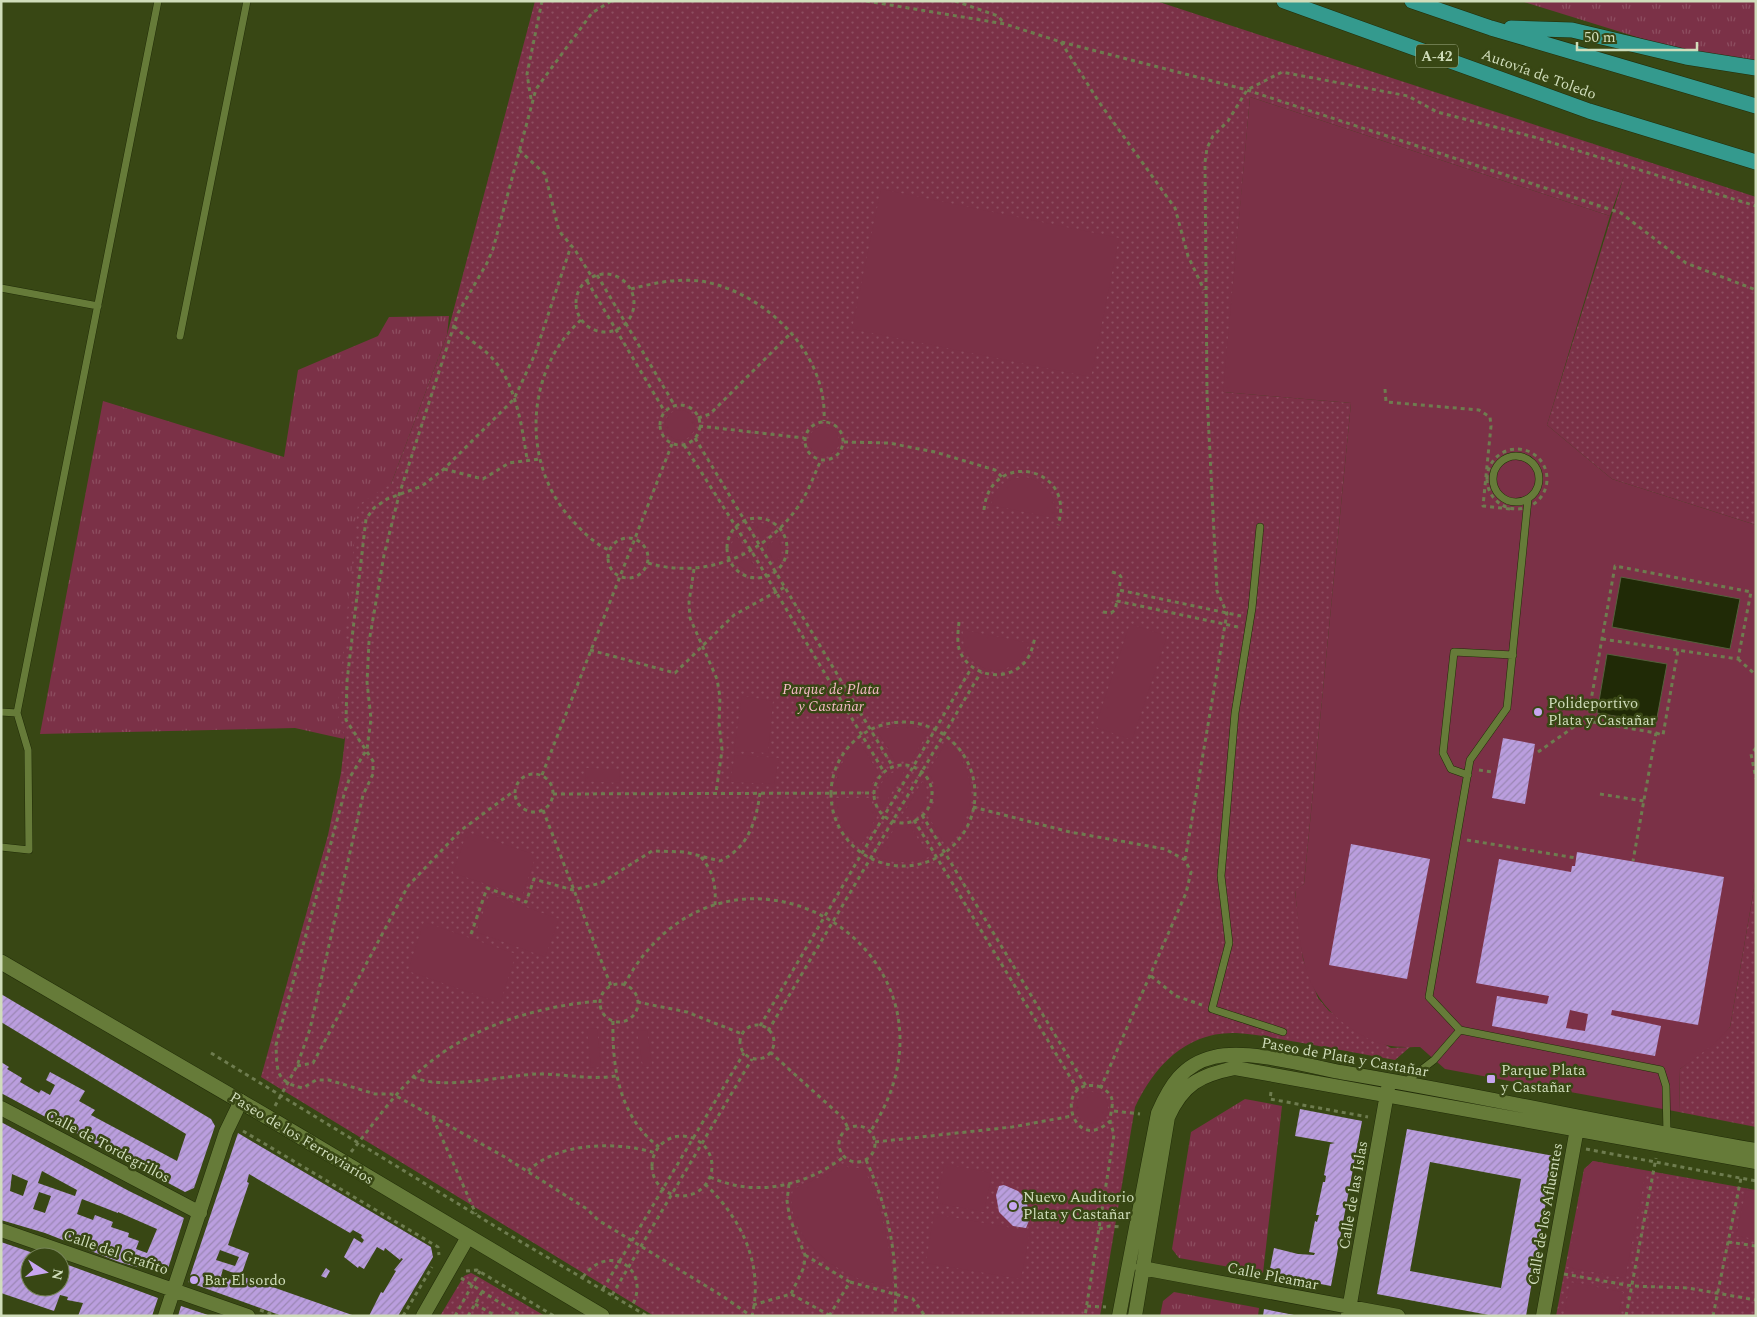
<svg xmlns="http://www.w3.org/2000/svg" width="1757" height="1317" font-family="Spectral,serif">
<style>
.grass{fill:url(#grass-tufts)}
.park{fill:url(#park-dots)}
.garden{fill:#7b3147}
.water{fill:#202a06;stroke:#55603c}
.building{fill:url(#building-hatch);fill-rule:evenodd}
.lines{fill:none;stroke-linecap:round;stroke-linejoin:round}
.lane-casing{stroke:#212c08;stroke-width:8}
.street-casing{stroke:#212c08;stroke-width:15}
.secondary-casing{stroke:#212c08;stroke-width:16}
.highway-casing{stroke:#212c08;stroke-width:16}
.path{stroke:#6e7c4f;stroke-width:3;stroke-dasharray:4 4;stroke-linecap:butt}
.lane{stroke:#667b39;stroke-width:7}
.street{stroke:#667b39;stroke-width:14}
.secondary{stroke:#667b39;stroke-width:15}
.highway{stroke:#349a8e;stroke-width:15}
.poi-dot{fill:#c7a6f0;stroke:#384714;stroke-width:2}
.labels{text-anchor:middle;stroke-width:5;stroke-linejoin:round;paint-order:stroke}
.shield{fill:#384714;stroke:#a2b089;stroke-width:1}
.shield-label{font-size:14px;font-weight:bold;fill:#d0ddbb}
.street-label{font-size:15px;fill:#d0ddbb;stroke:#384714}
.park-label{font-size:15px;font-style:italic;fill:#f5bac6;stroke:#384714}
.poi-label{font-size:15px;fill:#d0ddbb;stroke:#384714;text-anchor:start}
</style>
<defs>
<pattern id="grass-tufts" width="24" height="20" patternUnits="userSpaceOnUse" patternTransform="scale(1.25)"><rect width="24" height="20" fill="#7b3147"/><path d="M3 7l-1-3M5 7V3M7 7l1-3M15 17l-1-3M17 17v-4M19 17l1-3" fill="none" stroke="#8d4e60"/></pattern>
<pattern id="park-dots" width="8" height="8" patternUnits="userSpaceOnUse" patternTransform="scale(1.25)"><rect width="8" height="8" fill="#7b3147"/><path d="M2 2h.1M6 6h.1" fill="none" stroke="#8d4e60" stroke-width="1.8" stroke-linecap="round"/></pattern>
<pattern id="building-hatch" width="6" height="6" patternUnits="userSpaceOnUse" patternTransform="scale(1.25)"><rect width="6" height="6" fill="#ba9ede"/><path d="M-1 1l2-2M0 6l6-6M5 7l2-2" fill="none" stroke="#9b87b4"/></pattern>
</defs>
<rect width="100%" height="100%" fill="#384714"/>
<path class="grass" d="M1521,1H1756V74L1537,6Z
M449,316L447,335L391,484L344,739L295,728L40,734L103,401L284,457L298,370L378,336L389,317Z
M1245,1099L1282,1106L1263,1273L1179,1258L1172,1249L1191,1132Z
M1174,1292L1259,1308L1258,1316H1160L1163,1301Z"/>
<path class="park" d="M535,1H1156L1756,197V525L1612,479L1547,425L1624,176L1610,216L1250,97L1224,392L1351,403L1304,884L1295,891L1303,959L1318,998L1329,1011L1391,1048L1410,1047L1395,1060C1362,1054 1330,1048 1297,1042C1277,1039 1257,1034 1236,1033C1187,1031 1154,1066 1135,1107L1100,1316H654L261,1077L328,835L341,773L345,739L337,713L358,505L391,484L447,335Z
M1756,877V1127L1679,1112L1680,1069L1730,1027Z
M1593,1161L1756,1190V1316H1556L1584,1169Z
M471,1273L475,1275L545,1316H440L464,1276Z"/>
<path class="garden" d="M1250,97L1610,216L1547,425L1612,479L1756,525V877L1730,1027L1714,1044L1680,1069L1679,1112L1445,1069L1420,1047C1388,1048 1375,1045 1349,1027C1298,991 1301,946 1295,890L1304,884L1351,403L1223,392Z
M881,189L1119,238L1091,377L852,329Z
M665 425a15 15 0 1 1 30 0a15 15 0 1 1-30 0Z
M809 441a15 15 0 1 1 30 0a15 15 0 1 1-30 0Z
M1025,477C1045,481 1058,497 1054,518L991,505C994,487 1007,478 1025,477Z
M752,523H761L773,528L761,538Z
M736,534L745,549L732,554V543Z
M779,536L781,553L776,564L766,547Z
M750,558L759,573L746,571L736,563Z
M1130,624L1167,636L1132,740L1095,727Z
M963,630L1029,643C1015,686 960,675 963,630Z
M742,696L773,701L768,753L734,751Z
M906,725L929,730L911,761H895L877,730Z
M859,741L878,772L870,789H835C837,769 845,754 859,741Z
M947,741C979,769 978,819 946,846L928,816C938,801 938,786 928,772Z
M735,755L779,758L774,784L730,782Z
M586,768L620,770L619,783L585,781Z
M900,770H905L883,807C874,791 882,774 900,770Z
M923,781C933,798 921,818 901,817Z
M835,798H870L877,816L860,847C845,833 836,818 835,798Z
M896,826H910L929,857C912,863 894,864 877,857Z
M467,832L536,855L522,896L453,873Z
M490,894L559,919L545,957L476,932Z
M424,922L516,954L500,1003L408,971Z
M597,1028L601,1067L591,1068L587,1029Z
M647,1030L652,1066L643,1067L637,1031Z
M1076 1108a16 16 0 1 1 32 0a16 16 0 1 1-32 0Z
M1593,1161L1646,1171L1625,1278L1567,1267L1585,1169Z
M841,1164L850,1168H864C881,1206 891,1245 893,1287C847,1284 782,1240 793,1189L827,1174Z
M944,1164L992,1173L984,1212L937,1203Z
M1746,1190L1756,1192V1239L1736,1236Z
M934,1214L1030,1231L1021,1279L926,1263Z
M1570,1282L1623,1292L1618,1316H1564Z"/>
<path class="water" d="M1621,577L1740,599L1730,649L1612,627Z
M1607,654L1667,664L1656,723L1597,713Z"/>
<path class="building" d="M1503,738L1535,744L1525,804L1492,798Z
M1351,844L1430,859L1407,979L1329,965Z
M1577,852L1724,877L1698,1025L1612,1010L1611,1015L1661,1026L1655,1056L1492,1026L1497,996L1547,1004L1549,996L1476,983L1499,859L1571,872L1572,866H1575ZM1570,1010L1588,1014L1585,1031L1566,1028Z
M1,994L211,1119L215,1126L194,1188L185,1192L1,1093V1062L9,1067L7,1069L22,1078L20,1082L39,1093L41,1090L50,1095L55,1085L46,1080L50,1072L85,1091L79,1101L95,1110L91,1115L177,1161L186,1134L1,1022Z
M1300,1109L1362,1121L1331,1286L1269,1274L1274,1248L1298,1254L1314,1255L1315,1253L1309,1252L1315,1221L1317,1222L1319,1215H1316L1323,1182H1325L1326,1176L1324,1175L1330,1144L1335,1143L1295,1136Z
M1,1122L129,1191L184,1218L166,1275L119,1262L45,1233L1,1220ZM42,1171L77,1190L75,1196L38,1183ZM12,1174L28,1181L23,1196L10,1191ZM39,1192L51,1196L45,1213L33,1209ZM82,1199L118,1213V1212L157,1229L147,1253L136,1249L139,1241L128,1237L129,1233L111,1227L113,1222L95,1215L93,1220L77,1214Z
M1407,1129L1554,1156L1526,1316H1494L1377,1294ZM1430,1162L1521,1179L1501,1288L1410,1271Z
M238,1133L431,1247L433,1257L398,1316H369L381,1292L383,1293L396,1271L394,1270L403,1259L401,1258L400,1260L385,1248L384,1251L377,1247L364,1269L359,1266L358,1268L344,1257L354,1238L362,1243L364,1240L361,1237L362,1235L353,1230L350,1233L249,1174L247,1182L249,1183L228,1245L249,1253L241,1276L223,1269L221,1276L239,1283L241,1276L355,1316H282L188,1282ZM220,1250L239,1257L235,1266L216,1260Z
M1004,1185L1018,1191L1026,1199L1030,1218L1026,1228L1013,1226L999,1212L996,1195L999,1186Z
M1,1242L45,1257H30V1287H60V1262L158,1298L152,1316H78L83,1303L67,1300L68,1297L60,1295L54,1311L1,1293Z
M326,1268L330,1271L326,1278L321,1276Z
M181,1306L208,1315V1316H178Z
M1264,1309L1294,1315L1293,1316H1263Z"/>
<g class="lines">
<defs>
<path id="lane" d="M1,288L98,306
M180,336L247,1
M1493 479a23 23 0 1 1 46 0a23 23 0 1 1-46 0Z
M1528,499L1507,708L1470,760L1429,997L1460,1030L1661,1070L1666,1086L1667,1134
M1260,527L1252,608L1235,713L1221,876L1229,943L1212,1009L1283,1032
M1,712L17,713
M1468,775L1451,769L1443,753L1454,652L1513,655
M1,847L29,850L28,750L17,713L158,1
M1404,1083L1434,1060L1460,1030"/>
<path id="street" d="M1,1108L200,1213
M1,1230L248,1316
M1142,1268L1398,1316
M1348,1315L1388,1088
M165,1316L226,1132L241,1101
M423,1316L468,1237
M1119,1316L1158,1113C1170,1086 1183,1064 1214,1057C1248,1049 1305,1065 1340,1072C1479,1095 1617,1126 1756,1150
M1135,1316L1168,1117C1183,1084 1200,1075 1235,1068L1756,1162
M1543,1316L1578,1123"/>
<path id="secondary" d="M1,962L269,1118L602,1316"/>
<path id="highway" d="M1284,1L1589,111L1756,162
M1412,1L1491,28L1756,106
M1511,28L1572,30L1686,57L1756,68"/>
</defs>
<use href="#lane" class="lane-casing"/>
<use href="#street" class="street-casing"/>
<use href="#secondary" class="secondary-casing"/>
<use href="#highway" class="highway-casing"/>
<path class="path" d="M611,1L592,13L536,89L493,249L487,263L458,313L399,495L384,555L369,642L367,682L371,719L367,749L350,777L345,791L276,1045C277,1070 275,1082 303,1088L316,1080H329L375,1094H391L400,1098L503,1156L587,1209L598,1220L724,1297L751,1316
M866,1L1005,24L1061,42L1247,90L1621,213L1686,263L1756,290
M955,1L998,16L1004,23
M1061,42L1099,102L1175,208L1188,256L1204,290
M531,99L527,74L542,1
M519,150L545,174L559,231L575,250L592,277
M576 303a29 29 0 1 1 58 0a29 29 0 1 1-58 0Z
M597,275L675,406
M587,281L665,412
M631,289C654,283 681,277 706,282C768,295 828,355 824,421
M581,320C524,371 521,466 573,521C583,532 595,544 609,550
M454,326C467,339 481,346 492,358C516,383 522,427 527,459
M1385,389L1386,402L1479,410L1490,417L1491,426L1483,506L1510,509
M660 425a20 20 0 1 1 40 0a20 20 0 1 1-40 0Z
M698,418L710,414L791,333
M805 441a19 19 0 1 1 38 0a19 19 0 1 1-38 0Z
M699,426L804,438
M695,438L893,767
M844,442L889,443L935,452L995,470L1002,477
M684,445L752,552L884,772
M1487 479a30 30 0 1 1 60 0a30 30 0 1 1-60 0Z
M444,469L483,479L509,463L539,459
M984,510C989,449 1077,465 1058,525
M727 548a30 30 0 1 1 60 0a30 30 0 1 1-60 0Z
M608 558a20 20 0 1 1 40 0a20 20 0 1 1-40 0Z
M648,563C708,581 771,552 803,499C810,487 815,473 821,460
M694,569L689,602L690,618L717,679L720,697L719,723L722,750L716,793
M1112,572L1119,574L1121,577L1119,590
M1103,612L1111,613L1115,610L1117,601
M959,622C958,631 957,640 959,649C968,676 1006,684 1025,662C1031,655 1033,646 1035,637
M1238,627L1117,601L1119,590L1241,616
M1602,639L1738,659L1751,592L1615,566L1588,717L1593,722L1656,733L1633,861
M590,650L675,673L734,615L785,587
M1738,659L1756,675
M831 794a72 72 0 1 1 144 0a72 72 0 1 1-144 0Z
M1656,733L1663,735L1678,650
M1756,748L1751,754L1756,779
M1538,752L1588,717
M874 794a29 29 0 1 1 58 0a29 29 0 1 1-58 0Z
M1479,770L1492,772
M515 793a19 19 0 1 1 38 0a19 19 0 1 1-38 0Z
M542,775L672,444
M553,794L874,793
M1600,794L1644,801
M973,807L1070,832L1165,849L1185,860L1191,872L1186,893L1101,1087C1117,1097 1112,1104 1110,1119C1110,1123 1113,1130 1114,1135L1085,1316
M543,810L611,986
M922,815L1086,1086
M914,820L1078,1090
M1467,840L1576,858
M701,857C714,873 716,885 715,905
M1185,860L1227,613L1217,591L1207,395L1205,162L1207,148L1213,136L1228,121L1247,90L1282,72L1408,96L1437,112L1534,137L1756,206
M471,934L487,888L526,902L534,879L573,890L601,883L652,851L685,852L720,861C748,848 756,822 760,793
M1151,976L1176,996L1202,1005
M600 1003a19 19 0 1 1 38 0a19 19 0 1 1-38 0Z
M624,985C727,795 988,953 870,1132
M637,1002L687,1012L742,1034
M613,1021C612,1067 619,1117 659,1147
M740 1042a17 17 0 1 1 34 0a17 17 0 1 1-34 0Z
M760,1026L972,667
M768,1031L981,672
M770,1052L843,1118L848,1128
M211,1053L506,1233L647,1316
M297,1066L313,1063L408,886L460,831L514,791
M413,1077C443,1091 505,1075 539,1074C566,1074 589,1080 616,1076
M1101,1087C1051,1073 1071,1158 1110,1121
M1271,1092L1270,1099L1368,1117
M275,1106L297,1066L310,1029L363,795L373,774V761L346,720L347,681L366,519L374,508L387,499L422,486L444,469L514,399L535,354L571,246
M1114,1111L1140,1114
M433,1118L476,1214
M839 1144a18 18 0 1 1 36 0a18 18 0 1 1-36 0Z
M243,1131L438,1247L439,1255
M652 1166a30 30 0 1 1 60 0a30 30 0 1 1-60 0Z
M875,1142L1012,1127L1072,1116
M1586,1149L1756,1181
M351,1152C371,1127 389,1101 412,1078C462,1029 531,1007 599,1001
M866,1160C890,1213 898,1257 895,1316
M528,1171C557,1142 619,1141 655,1153
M710,1177C756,1198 806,1186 845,1156
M705,1184C742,1219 764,1265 752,1316
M789,1184L787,1201L790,1219L805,1255L804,1267L791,1294
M1099,1229L1110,1226L1120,1227
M1728,1242L1756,1246
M805,1255L850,1282
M466,1271L477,1270L554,1316
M1564,1274L1632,1286L1688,1288L1756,1300
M583,1277C608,1242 652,1268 632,1306
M461,1278L521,1316
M603,1289L744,1053
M612,1295L752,1059
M475,1304L496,1316
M753,1305L791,1294L829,1315
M1087,1306L1106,1307
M260,1310L277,1316
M403,1316L432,1267
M455,1316L480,1271
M468,1316L482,1292
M829,1316L850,1282L913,1299L925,1316
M1626,1316L1656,1158
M1713,1316L1741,1178"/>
<use href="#lane" class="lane"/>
<use href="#street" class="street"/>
<use href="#secondary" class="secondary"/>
<use href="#highway" class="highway"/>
</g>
<g class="poi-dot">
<circle cx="1538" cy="712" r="5"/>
<rect x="1486" y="1074" width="10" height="10" rx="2.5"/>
<circle cx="1013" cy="1206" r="5"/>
<circle cx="194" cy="1280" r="5"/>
</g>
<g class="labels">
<rect class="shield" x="1416" y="44.5" width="42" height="23" rx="4"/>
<g class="shield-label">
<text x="1437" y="61">A-42</text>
</g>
<g class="street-label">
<text transform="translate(1539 74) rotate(20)" y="5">Autovía de Toledo</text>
<text transform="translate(1345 1057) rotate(10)" y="5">Paseo de Plata y Castañar</text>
<text transform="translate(302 1138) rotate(31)" y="5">Paseo de los Ferroviarios</text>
<text transform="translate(108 1146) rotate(28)" y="5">Calle de Tordegrillos</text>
<text transform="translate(1353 1195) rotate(-80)" y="5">Calle de las Islas</text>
<text transform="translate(1545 1214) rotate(-80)" y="5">Calle de los Afluentes</text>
<text transform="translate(116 1252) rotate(19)" y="5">Calle del Grafito</text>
<text transform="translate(1273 1276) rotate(11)" y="5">Calle Pleamar</text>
</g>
<g class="park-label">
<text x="831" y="694">Parque de Plata<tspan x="831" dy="17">y Castañar</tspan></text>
</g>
<g class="poi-label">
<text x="1548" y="708">Polideportivo<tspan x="1548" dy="17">Plata y Castañar</tspan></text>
<text x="1501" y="1075">Parque Plata<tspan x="1501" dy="17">y Castañar</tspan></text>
<text x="1023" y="1202">Nuevo Auditorio<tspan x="1023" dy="17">Plata y Castañar</tspan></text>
<text x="204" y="1285">Bar El sordo</text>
</g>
</g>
<rect width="1757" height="1317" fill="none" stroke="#d0ddbb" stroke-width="5"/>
<g transform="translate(45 1272) rotate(101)"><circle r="24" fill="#384714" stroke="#758357"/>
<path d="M0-4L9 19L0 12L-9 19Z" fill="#c7a6f0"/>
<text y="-8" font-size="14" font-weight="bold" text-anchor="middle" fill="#d0ddbb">N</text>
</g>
<path d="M1577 42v8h120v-8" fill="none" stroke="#d0ddbb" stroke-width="2.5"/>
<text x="1584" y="42" font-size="15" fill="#d0ddbb" stroke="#384714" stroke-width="4" paint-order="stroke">50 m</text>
</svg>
